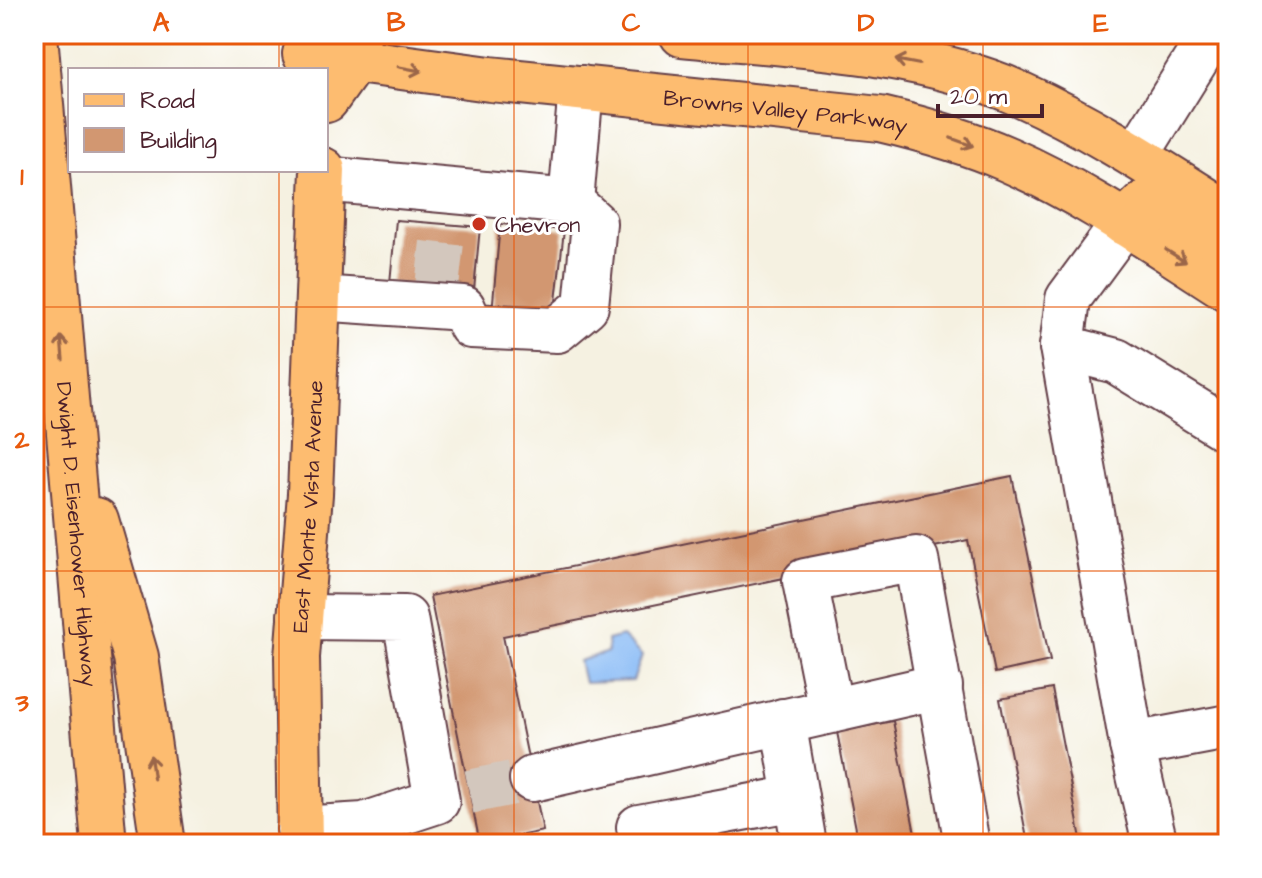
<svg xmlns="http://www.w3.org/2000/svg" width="1262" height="878" viewBox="0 0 1262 878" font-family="'Architects Daughter',sans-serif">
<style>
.water{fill:#89bbf6;stroke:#6a6d90;stroke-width:2}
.building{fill:#d29771}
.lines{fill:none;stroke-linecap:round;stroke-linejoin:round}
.minor-tunnel{stroke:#d3c7bd;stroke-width:44;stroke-dasharray:44 22;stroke-linecap:butt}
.minor-casing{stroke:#643e46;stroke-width:48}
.major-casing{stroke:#643e46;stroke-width:48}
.highway-casing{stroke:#643e46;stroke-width:48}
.minor{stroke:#fff;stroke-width:44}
.major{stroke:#fdbc70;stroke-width:44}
.highway{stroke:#fdbc70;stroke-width:44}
.oneway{stroke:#9b664a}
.grid{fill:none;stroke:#e8590c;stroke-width:2;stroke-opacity:0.55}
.poi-dot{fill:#c8321e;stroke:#fff;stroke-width:3}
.labels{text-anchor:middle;stroke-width:6;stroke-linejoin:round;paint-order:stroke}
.street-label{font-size:22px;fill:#4a1f2b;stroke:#fff}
.poi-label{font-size:22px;fill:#4a1f2b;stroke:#fff;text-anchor:start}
.neatline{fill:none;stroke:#e8590c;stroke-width:3}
.grid-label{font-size:26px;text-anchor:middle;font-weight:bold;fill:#e8590c}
</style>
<rect width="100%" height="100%" fill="#fff"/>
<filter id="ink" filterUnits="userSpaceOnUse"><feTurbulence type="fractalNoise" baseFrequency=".0125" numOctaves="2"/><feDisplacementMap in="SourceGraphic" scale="16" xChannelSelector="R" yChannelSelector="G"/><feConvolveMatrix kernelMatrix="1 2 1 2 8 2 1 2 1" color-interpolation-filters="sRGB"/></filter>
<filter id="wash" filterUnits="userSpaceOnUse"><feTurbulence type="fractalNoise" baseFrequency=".006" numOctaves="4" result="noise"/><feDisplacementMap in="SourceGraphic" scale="32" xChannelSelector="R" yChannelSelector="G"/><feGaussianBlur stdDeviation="1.8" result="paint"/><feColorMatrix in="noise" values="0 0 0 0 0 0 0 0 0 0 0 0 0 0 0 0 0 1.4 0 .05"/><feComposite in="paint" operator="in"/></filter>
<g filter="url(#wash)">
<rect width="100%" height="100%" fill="#f5f1e1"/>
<!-- water -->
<path class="water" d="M 622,636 L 642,656 L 633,681 L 584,683 L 579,661 L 608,652 L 607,640 Z"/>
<g id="blocks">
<!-- building -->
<g class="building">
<path d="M 396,220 L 480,227 L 474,290 L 390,283 Z"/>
<path d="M 500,224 L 564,230 L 554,319 L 492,313 Z"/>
<path d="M 1012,476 L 1050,661 L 995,673 L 968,540 L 503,636 L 543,831 L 480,844 L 430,596 Z"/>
<path d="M 1052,689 L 1082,844 L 1028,844 L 1000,699 Z"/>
<path d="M 893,721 L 917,844 L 859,844 L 837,732 Z"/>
</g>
</g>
</g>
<g filter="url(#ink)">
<use href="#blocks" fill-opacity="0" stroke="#643e46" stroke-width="2"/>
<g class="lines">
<!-- minor-tunnel -->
<g class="minor-tunnel">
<path d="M 437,287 L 444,224"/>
<path d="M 469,792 L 532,779"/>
</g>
<!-- minor casing -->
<g class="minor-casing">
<g id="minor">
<path d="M 1136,156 L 1212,34"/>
<path d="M 323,179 L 571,202 L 581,88"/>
<path d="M 1124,223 L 1068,299 L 1062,347 L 1132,745 L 1228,727"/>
<path d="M 318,298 L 463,308 L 471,326 L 557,330 L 586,306 L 594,223 L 571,202"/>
<path d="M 1062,347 L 1116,361 L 1228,430"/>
<path d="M 831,711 L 805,581 L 916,559 L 967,844"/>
<path d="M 783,721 L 804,844"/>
<path d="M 1132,745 L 1155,844"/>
<path d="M 532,779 L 940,686"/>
<path d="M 299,829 L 364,825 L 437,801 L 405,618 L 300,617"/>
<path d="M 643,844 L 639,827 L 796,798"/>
</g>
</g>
<!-- major casing -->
<g class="major-casing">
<g id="major">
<path d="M 682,34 C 795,45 918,48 1022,95 C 1095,128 1161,172 1228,214"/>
<path id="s1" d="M 305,54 L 490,79 L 880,119 C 923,129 966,141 1007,159 C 1085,193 1156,243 1228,289"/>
<path d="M 326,100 L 356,58 L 358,36"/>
<path d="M 1124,223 L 1146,202 L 1155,202 L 1228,246"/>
<path id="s2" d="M 300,844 L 297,657 L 310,494 L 323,170"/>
</g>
</g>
<!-- highway casing -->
<g class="highway-casing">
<g id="highway">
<path id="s3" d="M 35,34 L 104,844"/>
<path d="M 96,520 L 136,657 L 163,844"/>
</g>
</g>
<!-- minor -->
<use href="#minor" class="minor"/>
<!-- major -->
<use href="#major" class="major"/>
<!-- highway -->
<use href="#highway" class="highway"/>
</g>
<!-- one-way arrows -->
<defs><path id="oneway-shaft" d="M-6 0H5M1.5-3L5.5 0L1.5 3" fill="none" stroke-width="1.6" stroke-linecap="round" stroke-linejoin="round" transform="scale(2)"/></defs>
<g class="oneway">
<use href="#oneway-shaft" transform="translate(907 62) rotate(-169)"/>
<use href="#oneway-shaft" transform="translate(410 69) rotate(11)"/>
<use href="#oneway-shaft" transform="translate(962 142) rotate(20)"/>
<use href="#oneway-shaft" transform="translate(1176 256) rotate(32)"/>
<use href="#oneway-shaft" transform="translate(62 348) rotate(-95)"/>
<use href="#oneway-shaft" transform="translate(152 767) rotate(-98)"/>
</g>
</g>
<!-- grid -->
<path class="grid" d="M 279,34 L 279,70M 514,34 L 514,844M 748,34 L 748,844M 983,34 L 983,844M 279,170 L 279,844M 34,307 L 1228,307M 34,571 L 1228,571"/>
<!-- markers -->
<circle class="poi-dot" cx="479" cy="224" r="8"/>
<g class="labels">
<!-- street labels -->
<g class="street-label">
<text dy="8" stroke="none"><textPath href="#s1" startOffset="484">Browns Valley Parkway</textPath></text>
<text dy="8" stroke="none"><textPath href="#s2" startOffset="338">East Monte Vista Avenue</textPath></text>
<text dy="8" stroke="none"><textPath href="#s3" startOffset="502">Dwight D. Eisenhower Highway</textPath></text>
</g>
<!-- poi labels -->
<g class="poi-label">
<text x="495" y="232">Chevron</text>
</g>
</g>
<!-- margin -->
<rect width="1262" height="878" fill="none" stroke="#fff" stroke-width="88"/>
<!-- legend -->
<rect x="68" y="68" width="260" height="104" fill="#ffffff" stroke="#b7a5aa" stroke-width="2"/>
<rect x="84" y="94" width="40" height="12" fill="#fdbc70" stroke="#b7a5aa" stroke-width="2"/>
<text x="140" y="108" font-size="24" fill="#4a1f2b">Road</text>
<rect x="84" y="128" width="40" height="24" fill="#d29771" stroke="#b7a5aa" stroke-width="2"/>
<text x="140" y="148" font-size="24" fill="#4a1f2b">Building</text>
<!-- scale -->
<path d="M938 104v12h104v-12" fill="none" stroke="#4a1f2b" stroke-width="4"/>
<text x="950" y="104" font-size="24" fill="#4a1f2b" stroke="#ffffff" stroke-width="6" paint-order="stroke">20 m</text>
<rect x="44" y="44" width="1174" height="790" class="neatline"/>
<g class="grid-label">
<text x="161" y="31">A</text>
<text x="396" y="31">B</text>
<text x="631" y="31">C</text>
<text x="866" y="31">D</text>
<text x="1101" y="31">E</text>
<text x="22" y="185">1</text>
<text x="22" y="448">2</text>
<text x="22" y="711">3</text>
</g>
</svg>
